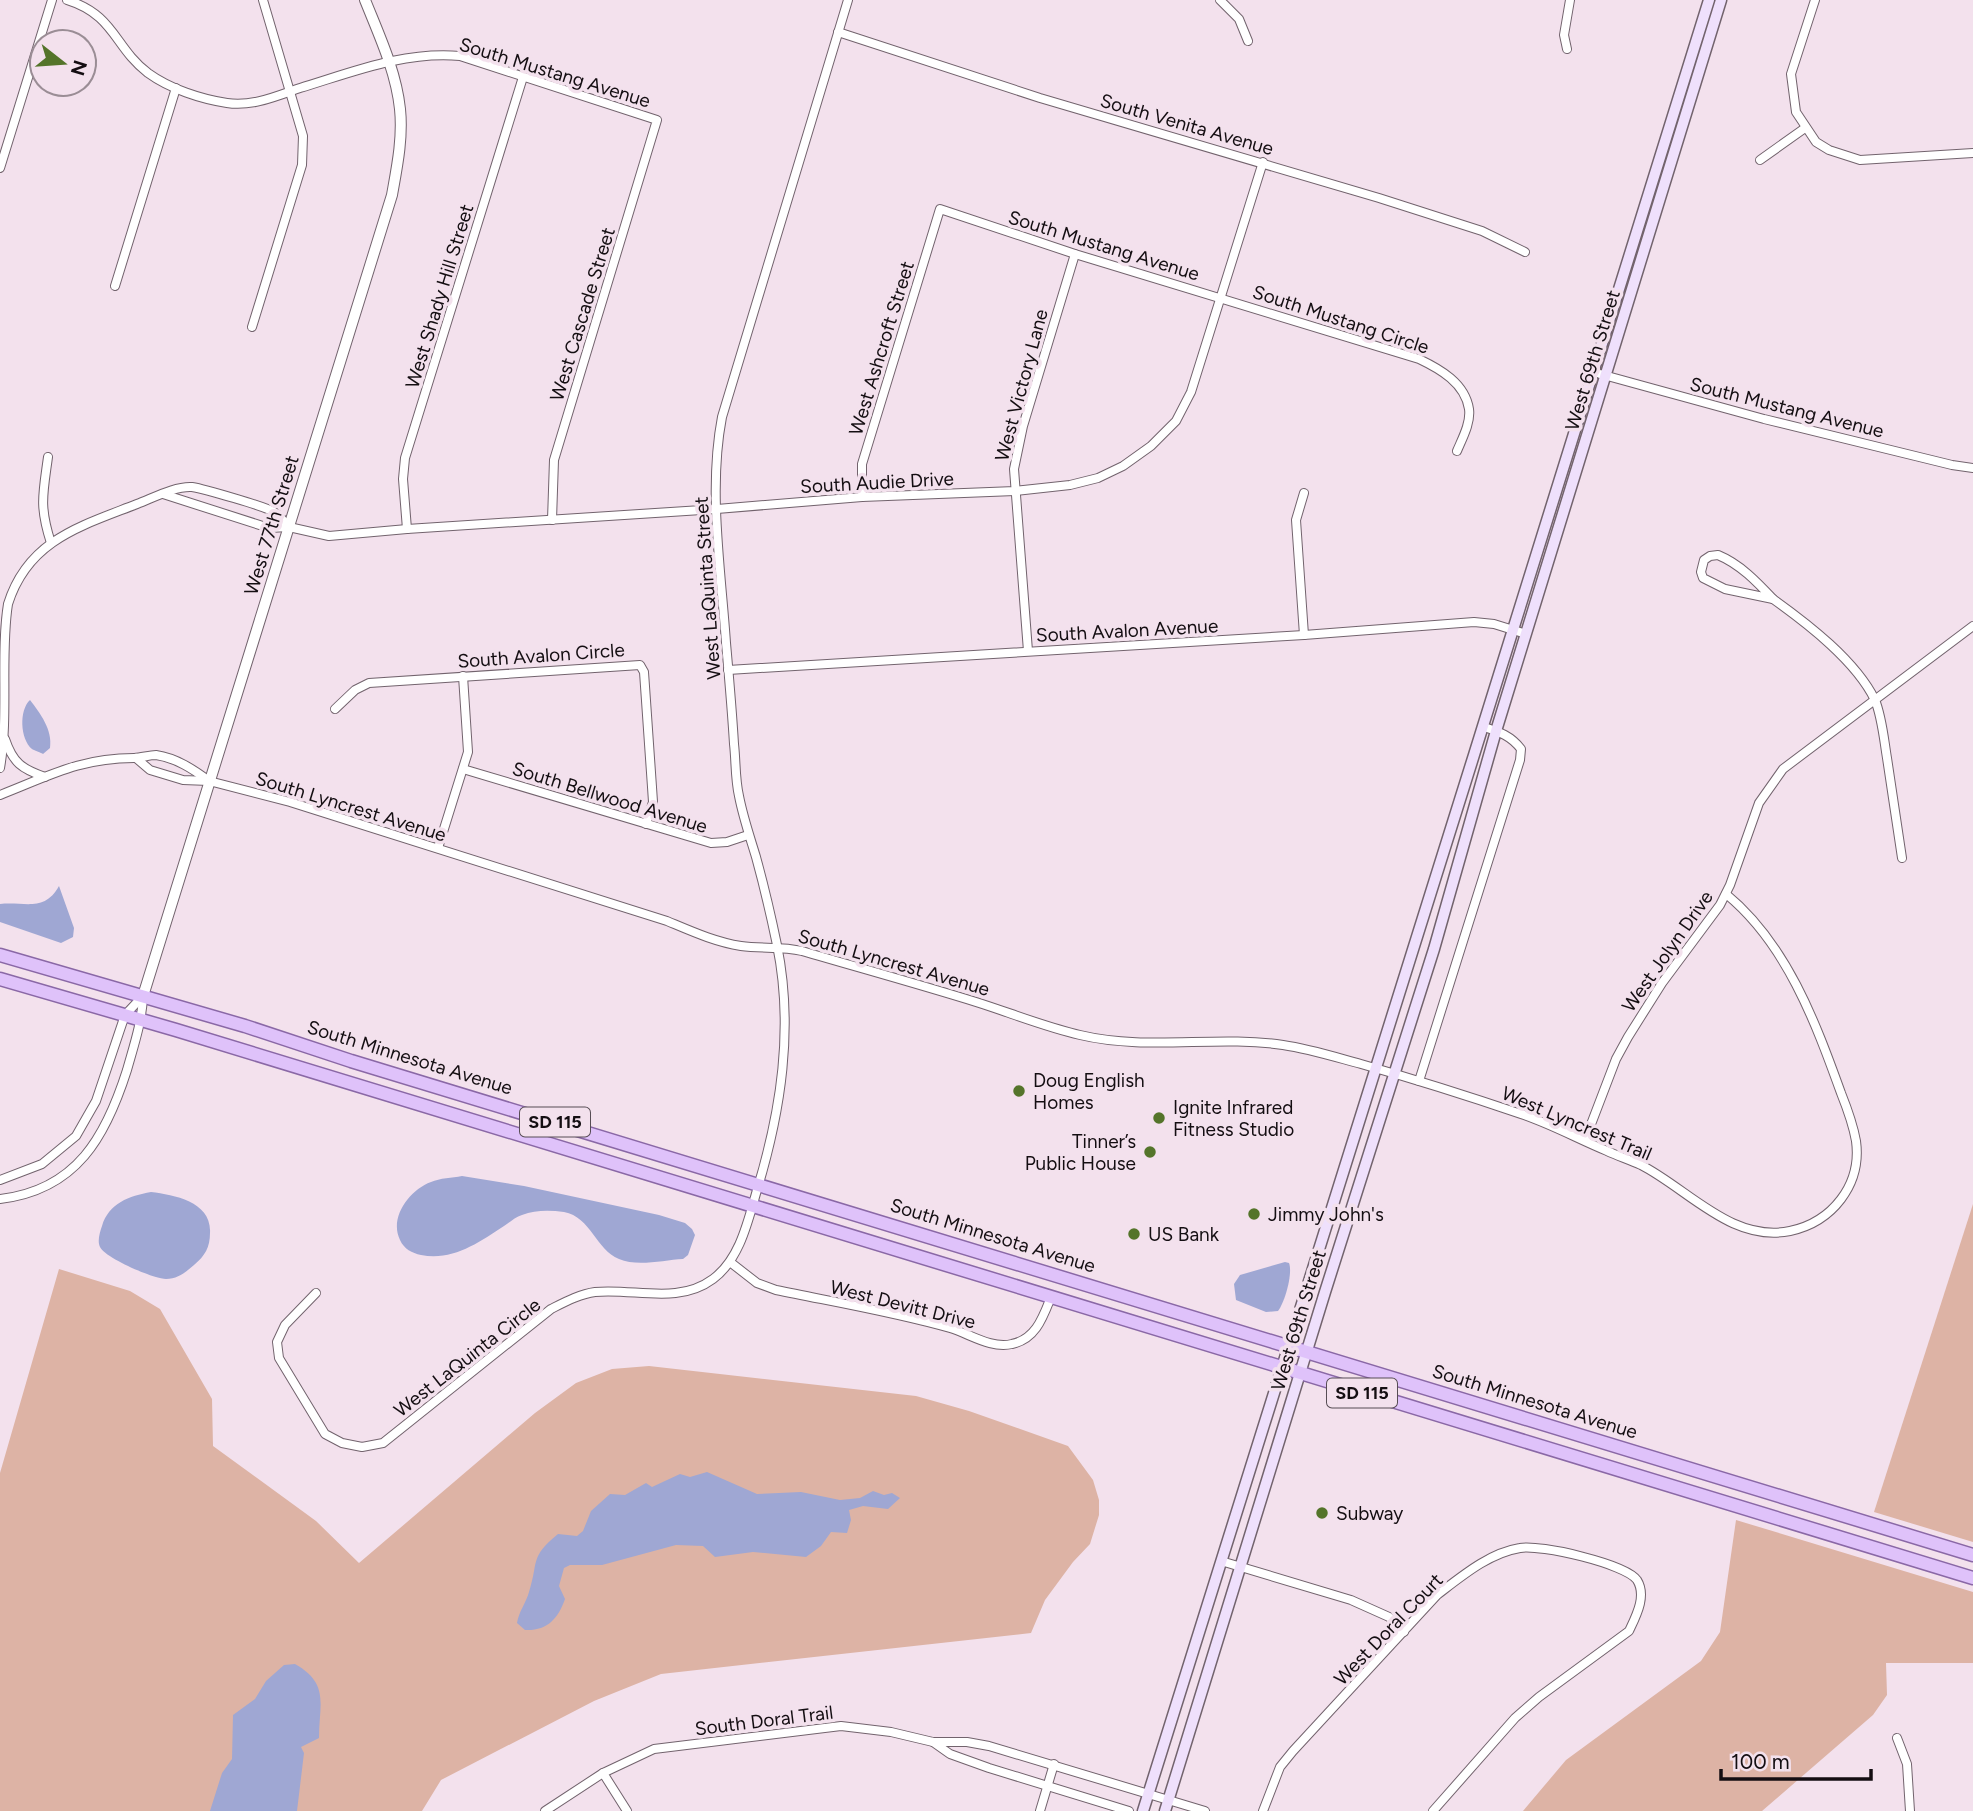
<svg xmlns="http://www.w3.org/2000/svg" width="1973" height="1811" viewBox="0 0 1973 1811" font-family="Figtree,sans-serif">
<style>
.green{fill:#ddb3a5}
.water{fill:#9fa7d3}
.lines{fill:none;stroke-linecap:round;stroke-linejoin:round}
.minor-casing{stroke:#72636d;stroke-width:10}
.tertiary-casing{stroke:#72636d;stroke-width:12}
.secondary-casing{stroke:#72636d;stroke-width:13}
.primary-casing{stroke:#8a68a6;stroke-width:15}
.minor{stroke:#fff;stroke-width:8}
.tertiary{stroke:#fff;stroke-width:10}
.secondary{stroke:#efe0fc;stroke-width:10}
.primary{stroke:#dfc2fa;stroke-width:12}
.poi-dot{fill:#54742a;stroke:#f3e1ed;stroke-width:2.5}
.labels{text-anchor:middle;stroke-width:7;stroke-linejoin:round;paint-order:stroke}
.shield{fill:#f3e1ed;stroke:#574d54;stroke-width:2}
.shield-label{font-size:18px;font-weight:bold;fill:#140e12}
.street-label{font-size:19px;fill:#140e12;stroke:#f3e1ed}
.poi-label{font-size:19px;fill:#140e12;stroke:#f3e1ed;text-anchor:start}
</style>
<rect width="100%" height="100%" fill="#f3e1ed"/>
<!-- green -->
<g class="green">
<path d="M 1973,1204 L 1973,1542 L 1874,1512 Z"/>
<path d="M 59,1269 L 130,1291 L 160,1309 L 212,1399 L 213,1446 L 316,1521 L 359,1563 L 535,1413 L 576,1383 L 612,1369 L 649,1366 L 916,1396 L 969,1411 L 1068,1446 L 1093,1480 L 1099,1500 L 1099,1515 L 1090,1544 L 1073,1562 L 1045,1600 L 1031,1633 L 661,1674 L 594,1701 L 441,1780 L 422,1811 L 0,1811 L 0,1473 Z"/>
<path d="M 1736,1520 L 1973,1592 L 1973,1663 L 1886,1663 L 1887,1695 L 1873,1715 L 1762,1811 L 1523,1811 L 1566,1760 L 1701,1661 L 1720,1632 Z"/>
</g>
<!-- water -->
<g class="water">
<path d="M 30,700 C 40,713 53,730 50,748 L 43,754 C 42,753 33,750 32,749 C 20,739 19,710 30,700 Z"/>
<path d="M 59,886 L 74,928 L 73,937 L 61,943 L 0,922 L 0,904 C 24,901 44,913 59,886 Z"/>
<path d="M 462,1176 L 524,1186 L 659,1215 L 685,1223 L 692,1229 L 695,1235 L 688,1255 L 683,1259 C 664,1260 637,1267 619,1259 C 596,1250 591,1217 564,1212 C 549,1210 535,1210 522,1215 C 515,1217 509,1223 504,1226 C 478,1243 453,1261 421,1255 C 412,1253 404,1249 400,1240 C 389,1218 409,1190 431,1182 C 440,1178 452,1178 462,1176 Z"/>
<path d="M 151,1192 C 175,1195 212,1202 210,1233 C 210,1247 205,1256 194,1265 C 186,1272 178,1279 166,1279 C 154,1279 105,1258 100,1247 C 97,1241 100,1232 102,1226 C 109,1203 129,1196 151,1192 Z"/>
<path d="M 1285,1262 L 1289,1263 C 1293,1273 1285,1302 1278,1311 L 1266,1312 L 1236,1300 L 1234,1284 L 1240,1275 Z"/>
<path d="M 707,1472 L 757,1494 L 801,1492 L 840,1500 L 860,1498 L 873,1491 L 884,1495 L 892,1493 L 900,1498 L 888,1509 L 863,1506 L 849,1510 L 851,1520 L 847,1533 L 831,1532 L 821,1546 L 806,1557 L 753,1552 L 715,1557 L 703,1546 L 676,1545 L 602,1565 L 570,1565 L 564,1568 L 559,1586 L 565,1599 C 558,1619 547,1631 525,1630 L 517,1623 C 519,1611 526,1603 529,1592 C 539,1561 529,1558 558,1534 L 577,1536 L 583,1531 L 591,1511 L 610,1494 L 625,1495 L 646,1483 L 652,1487 L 680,1474 L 690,1477 Z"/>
<path d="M 295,1664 C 330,1684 319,1704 319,1738 L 301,1747 L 304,1753 L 297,1811 L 210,1811 L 222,1773 L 232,1759 L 233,1715 L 255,1699 L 266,1681 L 284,1665 Z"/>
</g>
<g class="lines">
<!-- minor casing -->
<g class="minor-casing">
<g id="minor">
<path d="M 67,0 C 115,15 114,47 148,73 C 170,89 201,99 227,103 C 252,107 277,96 300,88 C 353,72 404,51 460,56 L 657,120 L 554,460 L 552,520"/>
<path d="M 1220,0 L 1239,19 L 1248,41"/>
<path d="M 1815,0 L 1791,74 L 1796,112 L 1816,142 L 1829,150 L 1860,160 L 1973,153"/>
<path d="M 838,32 L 1040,98 L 1379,198 L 1482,231 L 1525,252"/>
<path d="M 1567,49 L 1564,35 L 1570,0"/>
<path d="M 1760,160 L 1805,128"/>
<path d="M 0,168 L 52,0"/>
<path d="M 115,286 L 176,88"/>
<path d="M 252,327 L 302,165 L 303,136 L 263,0"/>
<path d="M 1600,374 L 1764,419 L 1952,465 L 1973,468"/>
<path d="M 48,457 C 43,494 39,506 51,543"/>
<path d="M 163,494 L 269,528 L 289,527 L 329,536 L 407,529 L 717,509 L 862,497 L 1015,491 L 1070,485 L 1098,478 L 1123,466 L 1151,446 L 1176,421 L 1191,392 L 1263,162"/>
<path d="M 862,497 L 862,464 L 940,209 L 1075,254 L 1419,359 C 1440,369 1465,383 1469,409 C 1471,423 1462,439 1457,451"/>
<path d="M 407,529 L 403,479 L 405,458 L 523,77"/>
<path d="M 1718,555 C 1740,564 1757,582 1773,599 L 1725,589 L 1703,578 L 1701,572 L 1704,560 L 1710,556 Z"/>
<path d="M 1773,599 C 1808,624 1856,661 1875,700 C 1882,717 1884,740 1887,758 C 1892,791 1897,825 1902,858"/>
<path d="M 1304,635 L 1296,520 L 1304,493"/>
<path d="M 1028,651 L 1014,469 L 1023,426 L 1075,254"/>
<path d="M 728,670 L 1304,635 L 1474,622 L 1494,624 L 1526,634"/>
<path d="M 335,709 L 355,690 L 369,683 L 640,665 L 644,672 L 652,787 L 653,802 L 646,824"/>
<path d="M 5,739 C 13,763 22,769 45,777"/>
<path d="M 136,758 L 150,770 L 183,780 L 209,781 L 290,802 L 667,921 C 691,931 715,942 741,946 C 762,949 782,946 802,951 C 860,968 918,984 976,1002 C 1011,1013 1045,1027 1080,1035 C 1147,1051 1216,1035 1283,1045 C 1310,1049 1335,1057 1361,1064 C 1414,1079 1468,1096 1521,1114 C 1551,1124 1578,1139 1607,1151 C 1618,1156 1630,1160 1641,1165 C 1688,1189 1732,1243 1790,1231 C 1832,1222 1862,1185 1856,1141 C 1853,1124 1847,1108 1841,1093 C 1815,1021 1786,943 1726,894"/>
<path d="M 0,768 C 9,716 0,654 8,604 C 28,540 81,526 137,504 C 153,498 175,486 192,487 C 204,489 264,506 274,512 C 280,515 284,522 289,527"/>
<path d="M 463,769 L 711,843 L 727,842 L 748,835"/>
<path d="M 0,795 C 49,776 80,758 134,758 C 141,758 149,755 156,755 C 176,758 193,769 209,781"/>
<path d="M 438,848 L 468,752 L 463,676"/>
<path d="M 1419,1081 L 1520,760 L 1521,749 C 1511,736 1500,732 1484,727"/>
<path d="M 1585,1140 L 1616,1059 L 1628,1037 L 1662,983 L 1720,905 L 1730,885 L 1759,803 L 1783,769 L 1973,626"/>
<path d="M 0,1180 L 42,1164 L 76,1136 L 96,1101 L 125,1015 L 143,996"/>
<path d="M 0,1199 C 77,1190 106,1136 127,1070 C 134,1045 142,1022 143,996"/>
<path d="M 730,1262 L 757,1283 L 776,1290 C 834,1302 894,1312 950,1328 C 970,1334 991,1349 1012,1344 C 1036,1339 1043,1317 1051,1297"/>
<path d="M 316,1293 L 285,1325 L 277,1342 L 279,1358 L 325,1434 L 342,1443 L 362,1447 L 383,1443 L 551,1309 C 565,1302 580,1294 595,1292 C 635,1288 678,1305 713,1279 C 740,1259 748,1221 757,1190 C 781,1111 794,1028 777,945 C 771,916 764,886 756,857 C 750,837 743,817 739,796 C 735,779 736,761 734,744 C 732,710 729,677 726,643 C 721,569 708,490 722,417 L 848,0"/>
<path d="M 1221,1561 L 1351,1600 L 1389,1617 L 1404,1632"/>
<path d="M 1897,1738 L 1907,1764 L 1910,1811"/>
<path d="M 933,1742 L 950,1754 L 989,1768 L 1129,1811"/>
<path d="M 603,1773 L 627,1811"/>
<path d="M 545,1811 L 603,1773 L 654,1749 L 841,1726 L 891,1732 L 933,1742 L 967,1742 L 989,1746 L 1205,1811"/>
<path d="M 1040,1811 L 1054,1764"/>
<path d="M 1263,1811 L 1280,1767 L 1293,1751 L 1437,1595 C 1462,1576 1489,1553 1520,1548 C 1540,1544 1626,1564 1637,1580 C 1647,1596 1636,1616 1629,1631 L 1539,1697 L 1515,1718 L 1433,1811"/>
</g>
</g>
<!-- tertiary casing -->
<g class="tertiary-casing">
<path id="tertiary" d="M 143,996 L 392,195 C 397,167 403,138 400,109 C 396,71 379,35 365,0"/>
</g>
<!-- secondary casing -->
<g class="secondary-casing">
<g id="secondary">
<path d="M 1143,1811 C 1332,1208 1522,604 1709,0"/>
<path d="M 1165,1811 L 1325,1292 L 1434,949 L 1496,731 L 1721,0"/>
</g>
</g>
<!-- primary casing -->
<g class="primary-casing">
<g id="primary">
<path d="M 0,955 L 245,1026 L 351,1061 L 1973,1555"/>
<path d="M 0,979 L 176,1030 L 1973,1578"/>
</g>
</g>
<!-- minor -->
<use href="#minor" class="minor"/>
<!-- tertiary -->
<use href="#tertiary" class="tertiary"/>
<!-- secondary -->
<use href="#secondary" class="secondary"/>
<!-- primary -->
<use href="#primary" class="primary"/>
</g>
<!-- markers -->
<g class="poi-dot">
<circle cx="1019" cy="1091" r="7"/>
<circle cx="1159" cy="1118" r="7"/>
<circle cx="1150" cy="1152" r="7"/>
<circle cx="1254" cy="1214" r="7"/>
<circle cx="1134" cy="1234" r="7"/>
<circle cx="1322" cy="1513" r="7"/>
</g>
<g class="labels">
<!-- shield labels -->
<g class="shield">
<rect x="520" y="1107.5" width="70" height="29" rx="5"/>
<rect x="1327" y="1378.5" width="70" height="29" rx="5"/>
</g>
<g class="shield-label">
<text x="555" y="1128">SD 115</text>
<text x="1362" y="1399">SD 115</text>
</g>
<!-- street labels -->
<g class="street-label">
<text transform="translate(555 72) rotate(17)" y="7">South Mustang Avenue</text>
<text transform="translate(1187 124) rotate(16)" y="7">South Venita Avenue</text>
<text transform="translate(1104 245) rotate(17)" y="7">South Mustang Avenue</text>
<text transform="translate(439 296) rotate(-73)" y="7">West Shady Hill Street</text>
<text transform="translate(582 314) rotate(-73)" y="7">West Cascade Street</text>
<text transform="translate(1341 319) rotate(18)" y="7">South Mustang Circle</text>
<text transform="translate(881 348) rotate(-73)" y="7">West Ashcroft Street</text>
<text transform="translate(1592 360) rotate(-73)" y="7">West 69th Street</text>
<text transform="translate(1021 385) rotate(-75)" y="7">West Victory Lane</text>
<text transform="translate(1787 407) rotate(14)" y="7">South Mustang Avenue</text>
<text transform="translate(877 482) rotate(-3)" y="7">South Audie Drive</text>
<text transform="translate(271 525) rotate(-73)" y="7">West 77th Street</text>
<text transform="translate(707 588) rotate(-94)" y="7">West LaQuinta Street</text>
<text transform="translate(1127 630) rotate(-3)" y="7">South Avalon Avenue</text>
<text transform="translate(541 655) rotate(-4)" y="7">South Avalon Circle</text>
<text transform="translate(610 797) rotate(17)" y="7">South Bellwood Avenue</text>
<text transform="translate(351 806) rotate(17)" y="7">South Lyncrest Avenue</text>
<text transform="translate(1667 951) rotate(-55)" y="7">West Jolyn Drive</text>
<text transform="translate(894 962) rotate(16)" y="7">South Lyncrest Avenue</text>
<text transform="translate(410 1057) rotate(17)" y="7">South Minnesota Avenue</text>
<text transform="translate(1577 1123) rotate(23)" y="7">West Lyncrest Trail</text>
<text transform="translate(993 1235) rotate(17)" y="7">South Minnesota Avenue</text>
<text transform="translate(903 1304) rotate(14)" y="7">West Devitt Drive</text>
<text transform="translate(1298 1320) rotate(-73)" y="7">West 69th Street</text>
<text transform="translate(467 1357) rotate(-38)" y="7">West LaQuinta Circle</text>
<text transform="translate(1535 1401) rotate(17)" y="7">South Minnesota Avenue</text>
<text transform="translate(1388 1629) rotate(-46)" y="7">West Doral Court</text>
<text transform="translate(764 1720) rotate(-7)" y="7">South Doral Trail</text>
</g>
<!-- poi labels -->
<g class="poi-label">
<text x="1033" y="1087">Doug English<tspan x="1033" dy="22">Homes</tspan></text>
<text x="1173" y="1114">Ignite Infrared<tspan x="1173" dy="22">Fitness Studio</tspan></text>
<text x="1136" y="1148" text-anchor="end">Tinner’s<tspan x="1136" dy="22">Public House</tspan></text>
<text x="1268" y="1221">Jimmy John's</text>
<text x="1148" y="1241">US Bank</text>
<text x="1336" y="1520">Subway</text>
</g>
</g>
<!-- north arrow -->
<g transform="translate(63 63) rotate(107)"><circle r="33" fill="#f3e1ed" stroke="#9a8d95" stroke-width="2"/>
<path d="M0-5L12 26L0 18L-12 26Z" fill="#54742a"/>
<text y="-10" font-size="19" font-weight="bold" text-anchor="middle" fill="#140e12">N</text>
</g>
<!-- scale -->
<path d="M1721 1769v10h150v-10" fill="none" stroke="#140e12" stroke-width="3.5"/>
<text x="1731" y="1769" font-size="21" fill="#140e12" stroke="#f3e1ed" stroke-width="5" paint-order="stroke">100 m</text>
</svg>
